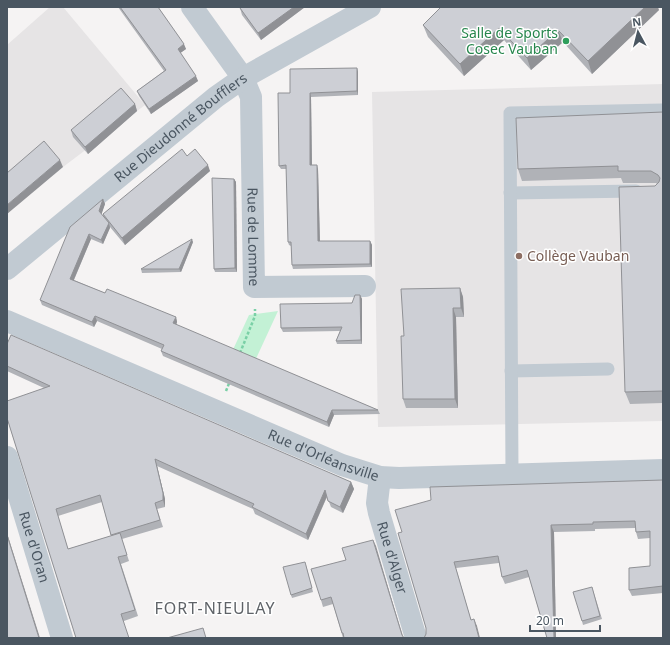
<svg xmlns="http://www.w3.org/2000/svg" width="670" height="645" viewBox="0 0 670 645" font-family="'Noto Sans',sans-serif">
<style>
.education{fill:#e6e4e5}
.green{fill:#c3f1d5}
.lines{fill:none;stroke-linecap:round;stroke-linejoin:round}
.path{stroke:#7ad0a6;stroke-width:2.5;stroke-dasharray:3 2;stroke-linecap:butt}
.service{stroke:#c1cad2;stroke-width:13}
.minor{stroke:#c1cad2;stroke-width:22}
.wall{fill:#b0b2b7;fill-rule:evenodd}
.shaded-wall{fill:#909195}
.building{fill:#cdcfd5;stroke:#909195}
.leisure-dot{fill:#2e9e5b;stroke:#fff;stroke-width:1.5}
.education-dot{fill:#8d6e63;stroke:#fff;stroke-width:1.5}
.labels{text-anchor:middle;stroke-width:3;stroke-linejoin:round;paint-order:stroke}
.leisure-label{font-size:14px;fill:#27864d;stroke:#fff;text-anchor:end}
.street-label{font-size:14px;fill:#4a5661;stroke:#fff}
.education-label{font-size:14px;fill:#785e54;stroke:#fff;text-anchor:start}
.quarter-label{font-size:16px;letter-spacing:1px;fill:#5f6368;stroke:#fff}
</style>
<rect width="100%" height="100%" fill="#f5f3f3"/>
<!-- education -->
<g class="education">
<path d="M 50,7 L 63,7 L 145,105 L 63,167 L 7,214 L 7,45 Z"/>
<path d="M 663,84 L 663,421 L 378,427 L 372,92 Z"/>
</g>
<!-- green -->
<path class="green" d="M 278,311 L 242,389 L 219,380 L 249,315 Z"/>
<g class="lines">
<!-- path -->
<g class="path">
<path d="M 240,353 L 255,316 L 255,309"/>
<path d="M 226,391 L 230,381"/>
</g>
<!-- service -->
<g class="service">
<path d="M 510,193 L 636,191"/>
<path d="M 511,371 L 608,369"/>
<path d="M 512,474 L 510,113 L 663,110"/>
</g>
<!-- minor -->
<g class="minor">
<path id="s1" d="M 192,7 L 243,78 L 251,97 L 254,287 L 365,286"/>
<path id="s2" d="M 7,269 L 216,97 L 243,78 L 370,7"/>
<path id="s3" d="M 7,321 L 342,465 L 380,477 L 399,478 L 663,470"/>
<path id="s4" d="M 7,457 L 62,638"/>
<path id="s5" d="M 380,477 L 377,503 L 379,513 L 416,638"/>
</g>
</g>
<!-- wall -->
<g class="wall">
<path d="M 118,7 L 158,7 L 186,49 L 180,53 L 198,81 L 151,114 L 139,96 L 137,91 L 164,71 Z"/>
<path d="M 305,7 L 261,40 L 242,15 L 240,8 Z"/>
<path d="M 659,10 L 592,74 L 563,42 L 531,70 L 504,40 L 464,76 L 428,37 L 423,25 Z"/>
<path d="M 357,68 L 358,72 L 358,95 L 311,97 L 312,165 L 318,169 L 320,241 L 370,241 L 372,245 L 372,267 L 293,269 L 292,265 L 291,246 L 289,245 L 288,242 L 287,169 L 281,169 L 279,166 L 290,93 Z"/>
<path d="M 135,104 L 137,111 L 88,154 L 73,137 L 71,130 Z"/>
<path d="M 663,112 L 663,403 L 630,404 L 625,392 L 657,184 L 656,183 L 623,183 L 621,178 L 522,181 L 518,169 Z"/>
<path d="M 187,156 L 210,171 L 125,245 L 110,227 L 103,244 L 91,239 L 74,280 L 105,293 L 176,317 L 177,322 L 176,325 L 378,410 L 380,414 L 334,415 L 329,427 L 163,356 L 161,351 L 162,349 L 97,321 L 94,327 L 42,305 L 40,300 L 103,199 L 105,204 L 101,214 L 103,216 L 103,214 Z"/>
<path d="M 234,179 L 236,182 L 237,272 L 215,272 L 214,269 Z"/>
<path d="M 193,242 L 181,272 L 142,273 L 141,269 Z"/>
<path d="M 460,288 L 463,297 L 464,317 L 456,317 L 458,408 L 406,408 L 403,399 L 404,336 Z"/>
<path d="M 360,295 L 362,299 L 362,344 L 337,344 L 336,341 L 340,331 L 283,332 L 281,328 L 352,303 Z"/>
<path d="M 7,344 L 351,482 L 354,489 L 343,513 L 331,507 L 327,497 L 308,540 L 255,514 L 253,509 L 157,466 L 165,499 L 165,507 L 157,509 L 163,527 L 122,539 L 129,561 L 121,564 L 138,616 L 76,638 L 7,418 L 44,388 L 7,371 ZM 102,502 L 111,536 L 68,549 L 58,516 Z"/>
<path d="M 663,480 L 663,593 L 632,596 L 629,590 L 650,566 L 650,538 L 638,539 L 636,532 L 635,528 L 595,529 L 595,531 L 554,532 L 556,638 L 547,638 L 529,577 L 505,584 L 502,577 L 499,563 L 456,568 L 471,620 L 477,626 L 426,634 L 426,628 L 398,533 Z"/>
<path d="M 373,540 L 403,636 L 404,638 L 343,638 L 333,604 L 323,607 L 321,600 L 346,560 Z"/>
<path d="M 306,565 L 313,592 L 292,598 L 291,595 Z"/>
<path d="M 592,587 L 602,619 L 583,625 L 582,621 Z"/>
</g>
<!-- shaded-wall -->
<g class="shaded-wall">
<path d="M 294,7 L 305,7 L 261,40 L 258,33 Z"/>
<path d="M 645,7 L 658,7 L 659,10 L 592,74 L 588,61 Z"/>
<path d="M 499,28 L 504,40 L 464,76 L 460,64 Z"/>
<path d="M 558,30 L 563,42 L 531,70 L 527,58 Z"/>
<path d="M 184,44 L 186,49 L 179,54 L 178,49 Z"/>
<path d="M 357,68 L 358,72 L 358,95 L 357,91 Z"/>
<path d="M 196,76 L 198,81 L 151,114 L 149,109 Z"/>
<path d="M 310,93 L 311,97 L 312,169 L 310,165 Z"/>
<path d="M 135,104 L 137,111 L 88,154 L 85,147 Z"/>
<path d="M 60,160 L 63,167 L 7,214 L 7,205 Z"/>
<path d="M 208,165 L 210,171 L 125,245 L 122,238 Z"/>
<path d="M 317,165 L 318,169 L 320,245 L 318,241 Z"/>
<path d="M 234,179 L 236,182 L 237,272 L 235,268 Z"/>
<path d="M 103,199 L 105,204 L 101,216 L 99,211 Z"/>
<path d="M 109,223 L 110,228 L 103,244 L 101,240 Z"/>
<path d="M 89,234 L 91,239 L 72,284 L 70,279 Z"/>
<path d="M 192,239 L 193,242 L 181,272 L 179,269 Z"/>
<path d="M 370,241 L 372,245 L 372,267 L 370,264 Z"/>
<path d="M 460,288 L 463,297 L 464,317 L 461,308 Z"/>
<path d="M 360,295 L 362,299 L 362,344 L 361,340 Z"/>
<path d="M 453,308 L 456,317 L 458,408 L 455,399 Z"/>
<path d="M 95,316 L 97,321 L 94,327 L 92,322 Z"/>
<path d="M 176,317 L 177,322 L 175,328 L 173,323 Z"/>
<path d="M 332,410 L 334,415 L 329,427 L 327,422 Z"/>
<path d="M 155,459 L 157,466 L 165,499 L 165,507 L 163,500 Z"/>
<path d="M 351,482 L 354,489 L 343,513 L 340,507 Z"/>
<path d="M 325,490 L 327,496 L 308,540 L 306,534 Z"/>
<path d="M 551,525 L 554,532 L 556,638 L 554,638 Z"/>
<path d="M 7,533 L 40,638 L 39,638 L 7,535 Z"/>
<path d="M 373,540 L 376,546 L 403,638 Z"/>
<path d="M 474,619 L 477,626 L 480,638 L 479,638 Z"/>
</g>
<!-- building -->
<g class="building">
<path d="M 120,7 L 158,7 L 184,44 L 178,49 L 196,76 L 149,109 L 137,91 L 166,70 Z"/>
<path d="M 241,7 L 294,7 L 258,33 L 240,8 Z"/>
<path d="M 441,7 L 645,7 L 588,61 L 558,30 L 527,58 L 499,28 L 460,64 L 423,25 Z"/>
<path d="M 357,68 L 357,91 L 310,93 L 310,165 L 317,165 L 318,241 L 370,241 L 370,264 L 292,265 L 291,242 L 288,242 L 286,165 L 279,166 L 278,93 L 290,93 L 290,69 Z"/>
<path d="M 121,88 L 135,104 L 85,147 L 71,130 Z"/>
<path d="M 663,112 L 663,391 L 625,392 L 619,187 L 655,186 L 659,182 L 660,178 L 658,175 L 651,171 L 618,171 L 618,166 L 518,169 L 516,118 Z"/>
<path d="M 44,141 L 60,160 L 7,205 L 7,173 Z"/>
<path d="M 182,149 L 187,156 L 195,149 L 208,165 L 122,238 L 103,214 Z"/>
<path d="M 212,178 L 234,179 L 235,268 L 214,269 Z"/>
<path d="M 103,199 L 99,211 L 109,223 L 101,240 L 89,234 L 70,279 L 105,293 L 107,289 L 176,317 L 173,323 L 378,410 L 332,410 L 327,422 L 161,351 L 164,345 L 95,316 L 92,322 L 40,300 L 70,227 Z"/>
<path d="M 192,239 L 179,269 L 141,269 Z"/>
<path d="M 460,288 L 461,308 L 453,308 L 455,399 L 403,399 L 401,336 L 404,336 L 401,289 Z"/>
<path d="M 355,295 L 360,295 L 361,340 L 336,341 L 342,327 L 281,328 L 280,304 L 352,303 Z"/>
<path d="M 11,335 L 351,482 L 340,507 L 328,501 L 325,490 L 306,534 L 252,507 L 254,504 L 155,459 L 163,493 L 163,500 L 155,503 L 160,520 L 111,535 L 100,495 L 56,509 L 68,549 L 120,533 L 127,555 L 118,557 L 135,610 L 121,614 L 129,638 L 76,638 L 7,418 L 7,401 L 50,386 L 7,366 L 7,344 Z"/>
<path d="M 663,480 L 663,586 L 629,590 L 629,568 L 650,566 L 650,531 L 636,532 L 635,521 L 593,522 L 593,524 L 551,525 L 554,638 L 547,638 L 527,570 L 502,577 L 498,556 L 454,562 L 471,620 L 474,619 L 479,638 L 424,638 L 426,634 L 426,628 L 398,533 L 402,532 L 395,510 L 431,500 L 430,487 Z"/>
<path d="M 7,535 L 39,638 L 7,638 Z"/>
<path d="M 373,540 L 402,635 L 404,638 L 344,638 L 343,633 L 342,633 L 331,597 L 321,600 L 311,569 L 346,560 L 342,548 Z"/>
<path d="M 305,562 L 312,588 L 291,595 L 283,567 Z"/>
<path d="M 592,587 L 600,616 L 582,621 L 573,592 Z"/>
<path d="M 203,628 L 206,638 L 167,638 Z"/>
</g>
<!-- markers -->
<circle class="leisure-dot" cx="566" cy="41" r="4"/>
<circle class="education-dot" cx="519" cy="256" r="4"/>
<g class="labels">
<!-- leisure labels -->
<g class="leisure-label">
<text x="558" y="38">Salle de Sports<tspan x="558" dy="16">Cosec Vauban</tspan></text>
</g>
<!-- street labels -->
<g class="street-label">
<text dy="5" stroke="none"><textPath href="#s2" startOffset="224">Rue Dieudonné Boufflers</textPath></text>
<text dy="5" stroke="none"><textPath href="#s1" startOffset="248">Rue de Lomme</textPath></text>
<text dy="5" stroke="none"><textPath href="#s3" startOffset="344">Rue d'Orléansville</textPath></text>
<text dy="5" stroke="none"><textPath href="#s4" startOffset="94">Rue d'Oran</textPath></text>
<text dy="5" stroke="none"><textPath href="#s5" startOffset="83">Rue d'Alger</textPath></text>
</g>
<!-- education labels -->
<g class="education-label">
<text x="527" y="261">Collège Vauban</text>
</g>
<!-- quarter labels -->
<g class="quarter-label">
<text x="215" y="614">FORT-NIEULAY</text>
</g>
</g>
<!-- border -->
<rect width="670" height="645" fill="none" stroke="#4a5661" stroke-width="16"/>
<!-- north arrow -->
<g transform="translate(638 32) rotate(353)" stroke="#ffffff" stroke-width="3" paint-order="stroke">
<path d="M0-3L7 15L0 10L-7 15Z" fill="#4a5661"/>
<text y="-6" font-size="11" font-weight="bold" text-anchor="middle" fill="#4a5661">N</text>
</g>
<!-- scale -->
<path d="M530 625v6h70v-6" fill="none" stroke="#4a5661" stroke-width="2"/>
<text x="536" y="625" font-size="12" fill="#4a5661" stroke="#ffffff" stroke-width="3" paint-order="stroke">20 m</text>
</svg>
